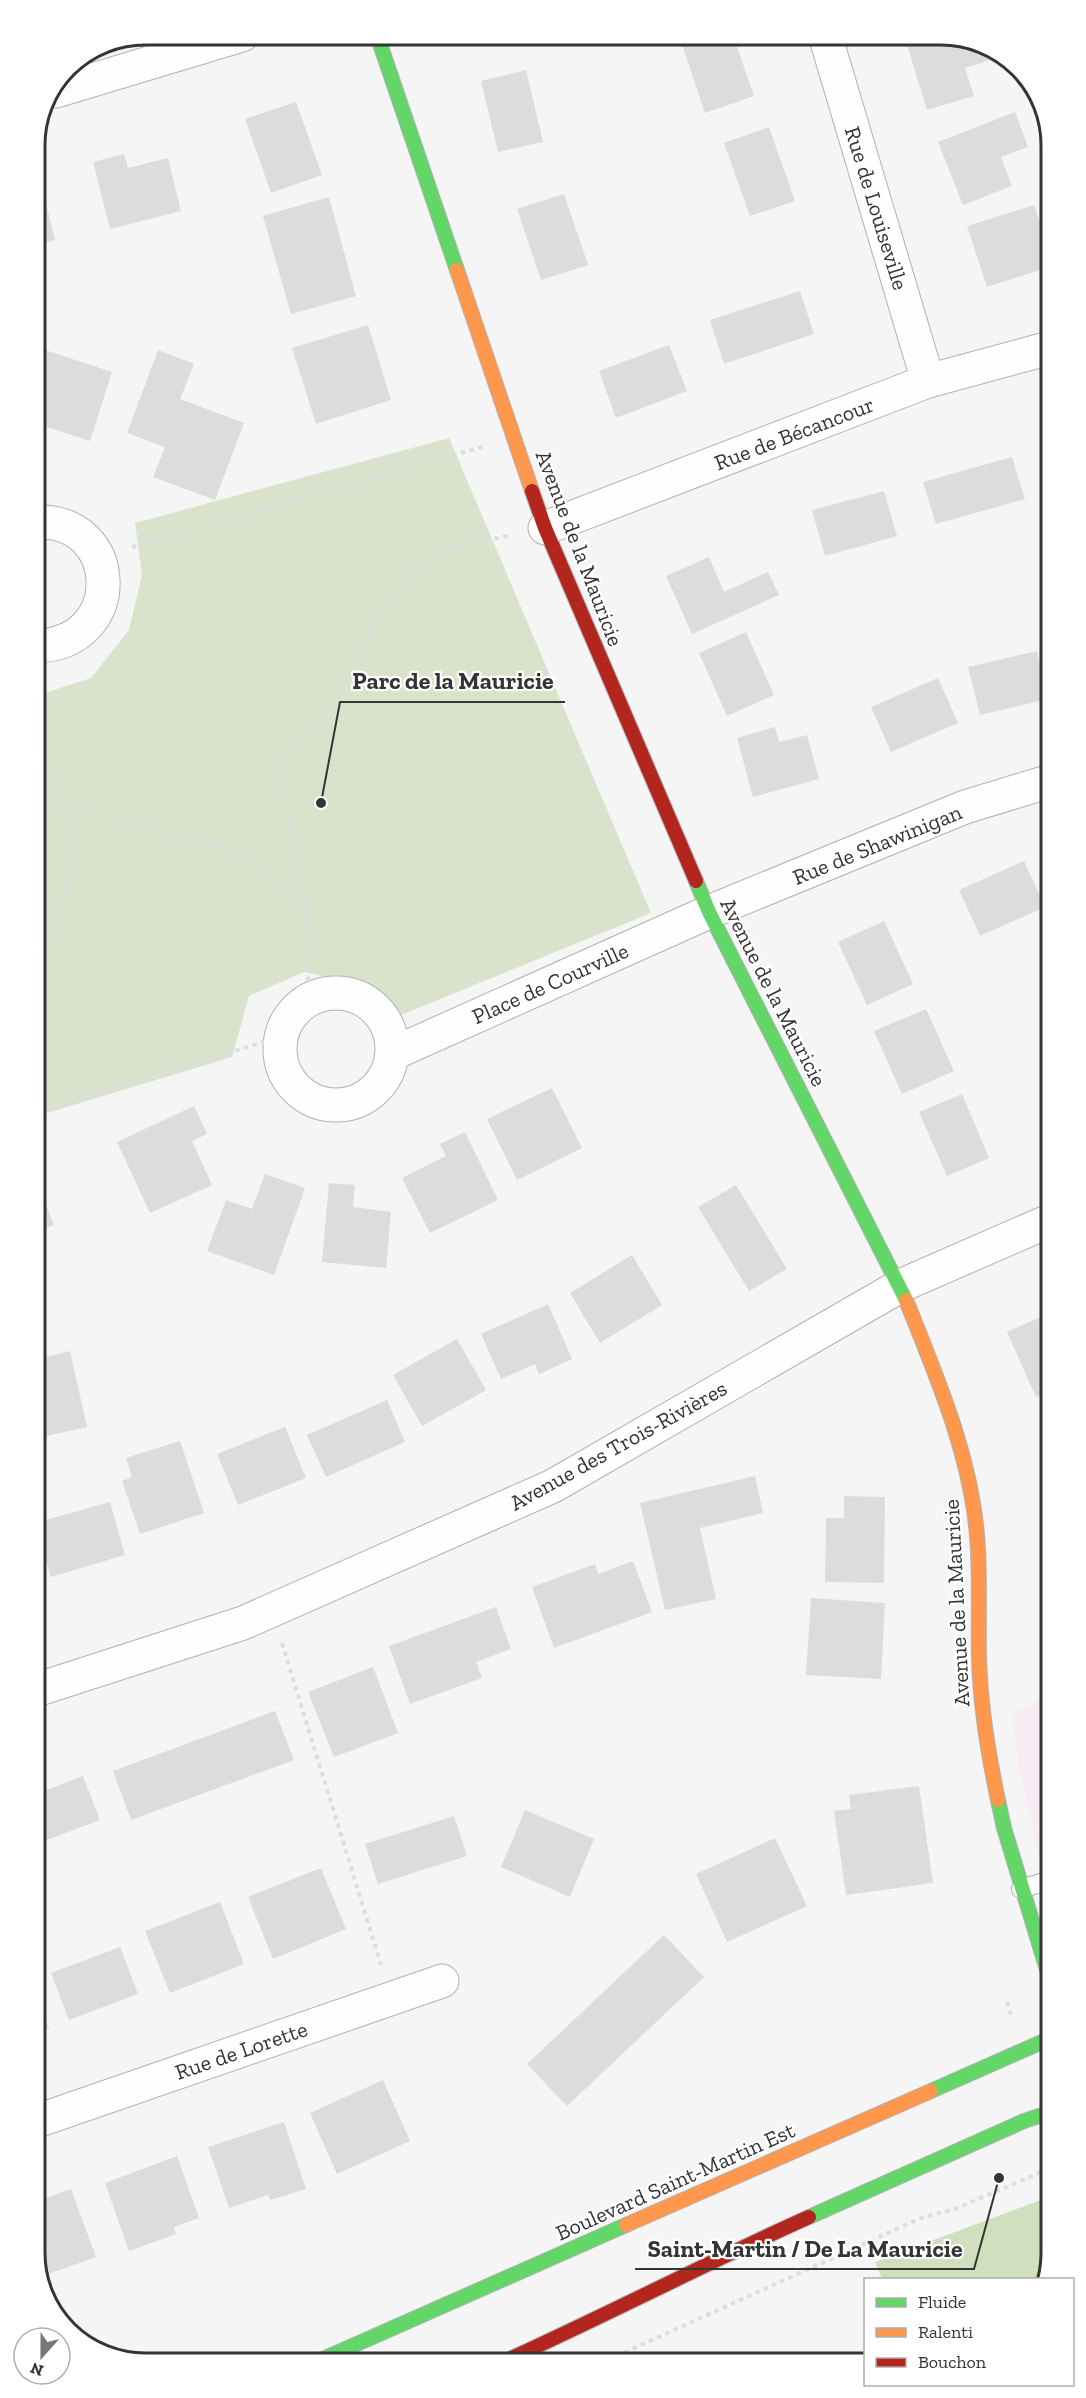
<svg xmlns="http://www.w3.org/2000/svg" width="1086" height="2398" viewBox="0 0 1086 2398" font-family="'Zilla Slab',serif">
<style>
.commercial{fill:#f8ecf4}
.green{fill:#d9e3cc}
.forest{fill:#d0dfbd}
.building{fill:#dcdcdc}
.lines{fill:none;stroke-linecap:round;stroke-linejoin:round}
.lane-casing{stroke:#b1b1b2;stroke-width:20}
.street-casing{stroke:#b1b1b2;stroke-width:35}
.fast-casing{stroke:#b1b1b2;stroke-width:16}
.slow-casing{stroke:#b1b1b2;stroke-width:16}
.jam-casing{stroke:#b1b1b2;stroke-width:16}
.path{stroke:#ddddde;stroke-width:4;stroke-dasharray:4.5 4.5;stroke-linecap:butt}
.lane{stroke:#fefefe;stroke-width:18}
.street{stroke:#fefefe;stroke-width:33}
.fast{stroke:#63d668;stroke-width:14}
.slow{stroke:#ff974d;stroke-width:14}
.jam{stroke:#b3261e;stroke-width:14}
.labels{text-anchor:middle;stroke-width:4.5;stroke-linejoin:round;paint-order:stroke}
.street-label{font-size:22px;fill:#343435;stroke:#fff}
.rim{fill:none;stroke:#343435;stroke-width:3}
.leader{fill:none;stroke:#343435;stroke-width:2}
.callout-dot{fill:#343435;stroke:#fff;stroke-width:2}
.callout-label{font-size:24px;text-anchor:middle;font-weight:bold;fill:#343435;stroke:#fff;stroke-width:4.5;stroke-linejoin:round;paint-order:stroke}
</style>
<rect width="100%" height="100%" fill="#f5f5f6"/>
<!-- commercial -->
<path class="commercial" d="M 1050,1694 L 1050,1888 L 1038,1851 L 1019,1768 L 1012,1715 Z"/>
<!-- green -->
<path class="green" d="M 449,438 L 651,913 L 401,1015 L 368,986 L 304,972 L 249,996 L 232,1057 L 37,1116 L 36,692 L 42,694 L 91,678 L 129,630 L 142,575 L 135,523 Z"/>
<!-- forest -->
<path class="forest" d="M 1051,2196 L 1051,2254 L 1044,2279 L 882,2279 L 875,2262 Z"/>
<!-- building -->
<g class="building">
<path d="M 471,35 L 505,35 L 474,43 Z"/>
<path d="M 679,35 L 733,35 L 754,96 L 705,113 Z"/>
<path d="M 904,35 L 949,35 L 991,51 L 994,59 L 965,68 L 974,96 L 927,110 Z"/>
<path d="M 526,70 L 543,142 L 498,152 L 481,81 Z"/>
<path d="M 296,102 L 322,175 L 271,193 L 245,119 Z"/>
<path d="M 1015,112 L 1028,147 L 1001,157 L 1012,186 L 963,205 L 938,142 Z"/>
<path d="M 769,127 L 795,201 L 750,216 L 724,143 Z"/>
<path d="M 124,154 L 128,168 L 168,158 L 181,211 L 110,229 L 93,162 Z"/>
<path d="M 41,183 L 55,240 L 35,245 L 35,185 Z"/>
<path d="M 564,194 L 588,265 L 541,280 L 517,209 Z"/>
<path d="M 329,197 L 356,296 L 291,314 L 263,216 Z"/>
<path d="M 1034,205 L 1046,240 L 1046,268 L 987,287 L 967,226 Z"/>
<path d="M 800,291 L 814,334 L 724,364 L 710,320 Z"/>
<path d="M 368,325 L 391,400 L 316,424 L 292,348 Z"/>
<path d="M 669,345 L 687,391 L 616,418 L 599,371 Z"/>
<path d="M 45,350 L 112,372 L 90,441 L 44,426 L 39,444 L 36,443 L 35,352 L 43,355 Z"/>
<path d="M 158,350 L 194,364 L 180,399 L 244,423 L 215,500 L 153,477 L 165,447 L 127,433 Z"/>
<path d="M 1012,457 L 1025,499 L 936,524 L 923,482 Z"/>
<path d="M 884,491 L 897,536 L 825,556 L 812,510 Z"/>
<path d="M 709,557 L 724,592 L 768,572 L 779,595 L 692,634 L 666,576 Z"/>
<path d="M 746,632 L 774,695 L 727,716 L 699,653 Z"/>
<path d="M 1037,651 L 1047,699 L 980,715 L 968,667 Z"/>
<path d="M 938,678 L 958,723 L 891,752 L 871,707 Z"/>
<path d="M 775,727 L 779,742 L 807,735 L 819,779 L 753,797 L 737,738 Z"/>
<path d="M 1024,861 L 1045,907 L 980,936 L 959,890 Z"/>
<path d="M 884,921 L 913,984 L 867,1005 L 838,942 Z"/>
<path d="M 926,1009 L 954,1071 L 902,1094 L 874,1031 Z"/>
<path d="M 552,1088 L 582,1148 L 517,1180 L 487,1119 Z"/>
<path d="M 962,1094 L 989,1158 L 947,1176 L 919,1112 Z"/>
<path d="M 194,1106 L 207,1134 L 192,1141 L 212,1185 L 150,1213 L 117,1142 Z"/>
<path d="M 465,1132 L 498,1200 L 430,1233 L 402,1178 L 446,1156 L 440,1144 Z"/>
<path d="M 265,1174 L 305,1188 L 274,1275 L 207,1251 L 226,1200 L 252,1209 Z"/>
<path d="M 329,1183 L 355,1185 L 353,1207 L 391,1212 L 386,1268 L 322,1262 Z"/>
<path d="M 38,1185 L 54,1225 L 38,1231 Z"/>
<path d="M 736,1185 L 787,1269 L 749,1291 L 698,1207 Z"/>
<path d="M 632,1255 L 662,1305 L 600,1343 L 570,1293 Z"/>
<path d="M 548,1304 L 572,1359 L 539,1374 L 535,1364 L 501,1379 L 481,1334 Z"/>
<path d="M 1049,1313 L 1049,1391 L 1036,1397 L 1007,1332 Z"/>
<path d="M 457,1339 L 486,1390 L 422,1426 L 393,1375 Z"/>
<path d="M 70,1351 L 87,1427 L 38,1438 L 38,1359 Z"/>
<path d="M 387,1400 L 405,1442 L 326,1477 L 307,1435 Z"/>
<path d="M 285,1427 L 306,1478 L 238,1505 L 217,1454 Z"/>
<path d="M 180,1441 L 204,1513 L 140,1534 L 122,1481 L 132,1477 L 126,1458 Z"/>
<path d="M 755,1476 L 763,1513 L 700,1528 L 716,1599 L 665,1610 L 640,1503 Z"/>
<path d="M 844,1496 L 885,1497 L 884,1583 L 825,1582 L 826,1518 L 844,1518 Z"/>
<path d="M 110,1502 L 125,1555 L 51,1577 L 38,1533 L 38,1522 Z"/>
<path d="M 633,1561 L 652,1612 L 554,1648 L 532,1587 L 595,1564 L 598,1574 Z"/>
<path d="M 811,1598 L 885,1603 L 881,1679 L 806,1675 Z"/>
<path d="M 496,1607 L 511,1649 L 476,1662 L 482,1678 L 410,1704 L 389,1646 Z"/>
<path d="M 373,1667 L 398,1733 L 334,1757 L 308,1692 Z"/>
<path d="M 275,1711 L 294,1760 L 131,1820 L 113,1771 Z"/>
<path d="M 83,1776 L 100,1820 L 39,1843 L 39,1793 Z"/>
<path d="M 919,1786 L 933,1883 L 846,1895 L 834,1811 L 851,1809 L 849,1795 Z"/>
<path d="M 525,1810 L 594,1839 L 570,1897 L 501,1867 Z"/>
<path d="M 454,1816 L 467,1856 L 378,1884 L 365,1844 Z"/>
<path d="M 775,1838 L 807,1906 L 727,1942 L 696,1874 Z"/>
<path d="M 321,1868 L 346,1929 L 273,1959 L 248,1897 Z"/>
<path d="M 220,1902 L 244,1964 L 170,1993 L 145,1931 Z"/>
<path d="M 664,1935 L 704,1977 L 567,2106 L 527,2064 Z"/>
<path d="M 120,1947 L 138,1994 L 69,2020 L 51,1973 Z"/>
<path d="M 40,2009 L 49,2028 L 40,2032 Z"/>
<path d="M 383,2080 L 410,2141 L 337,2174 L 310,2113 Z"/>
<path d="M 284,2122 L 306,2189 L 270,2200 L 268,2195 L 229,2208 L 208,2147 Z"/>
<path d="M 177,2156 L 199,2218 L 174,2227 L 176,2234 L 129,2251 L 105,2183 Z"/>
<path d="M 71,2189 L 96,2257 L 40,2277 L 40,2200 Z"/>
</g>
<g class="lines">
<!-- lane casing -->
<g class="lane-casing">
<path id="lane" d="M 1021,1889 L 1050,1880"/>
</g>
<!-- street casing -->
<g class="street-casing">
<g id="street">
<path d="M 825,35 L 928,381"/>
<path d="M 56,91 L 242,35"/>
<path d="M 36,522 C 123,518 128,644 36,646"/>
<path d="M 545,528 L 928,381 L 1046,349"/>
<circle cx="336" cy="1049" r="56"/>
<path d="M 392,1054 L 709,912 L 965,807 L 1047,782"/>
<path d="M 39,1689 L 243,1623 L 553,1486 L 900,1286 L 1049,1221"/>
<path d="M 40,2120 L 442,1981"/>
</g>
</g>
<!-- fast casing -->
<g class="fast-casing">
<g id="fast">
<path d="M 377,35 L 457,270"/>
<path d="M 696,881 L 709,912 L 906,1300"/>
<path d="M 998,1800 L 1004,1828 L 1051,1983"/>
<path d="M 931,2091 L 1051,2038"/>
<path d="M 809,2217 L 1024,2121 L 1051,2112"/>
<path d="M 316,2362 L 626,2225"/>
</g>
</g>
<!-- slow casing -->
<g class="slow-casing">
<g id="slow">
<path d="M 457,270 L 532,491"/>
<path d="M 906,1300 C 935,1373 967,1446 976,1525 C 981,1568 978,1613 979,1656 C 980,1705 988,1753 998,1800"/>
<path d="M 626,2225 L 931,2091"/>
</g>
</g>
<!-- jam casing -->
<g class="jam-casing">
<g id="jam">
<path d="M 532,491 L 545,528 L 696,881"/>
<path d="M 505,2361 C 607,2315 706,2263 809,2217"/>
</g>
</g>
<!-- path -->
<g class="path">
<path d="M 132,547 L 482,447"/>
<path d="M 36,684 L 38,717 L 46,767 L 63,804 L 190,840 L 226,847 L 275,877 L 305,903"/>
<path d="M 37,962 C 70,917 75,858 63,804"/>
<path d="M 309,999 L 306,903 L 294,863 L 287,797 L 280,760 L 291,743 L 314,724 L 351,683 L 374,615 L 391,592 L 418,566 L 456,546 L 512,535"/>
<path d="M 37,1110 L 281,1037"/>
<path d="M 282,1643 L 381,1965"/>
<path d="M 1007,2002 L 1012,2018"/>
<path d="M 608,2360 L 921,2218 L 955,2209 L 1046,2170 L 1051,2163"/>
</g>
<!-- lane -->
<use href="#lane" class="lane"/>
<!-- street -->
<use href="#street" class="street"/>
<!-- fast -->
<use href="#fast" class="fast"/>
<!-- slow -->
<use href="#slow" class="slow"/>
<!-- jam -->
<use href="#jam" class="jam"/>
</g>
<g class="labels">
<!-- street labels -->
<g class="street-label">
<text transform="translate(877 208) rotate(73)" y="8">Rue de Louiseville</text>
<text transform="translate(794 433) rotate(-21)" y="8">Rue de Bécancour</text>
<text transform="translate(580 548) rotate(69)" y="8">Avenue de la Mauricie</text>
<text transform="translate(877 844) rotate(-22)" y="8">Rue de Shawinigan</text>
<text transform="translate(550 983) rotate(-24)" y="8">Place de Courville</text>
<text transform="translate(774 992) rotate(63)" y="8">Avenue de la Mauricie</text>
<text transform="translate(618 1445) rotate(-29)" y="8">Avenue des Trois-Rivières</text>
<text transform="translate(956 1603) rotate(-93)" y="8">Avenue de la Mauricie</text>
<text transform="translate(241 2050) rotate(-19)" y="8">Rue de Lorette</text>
<text transform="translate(675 2181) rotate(-24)" y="8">Boulevard Saint-Martin Est</text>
</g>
</g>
<!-- crop -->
<path d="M0 0H1086V2398H0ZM145 45H941A100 100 0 0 1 1041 145V2253A100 100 0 0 1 941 2353H145A100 100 0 0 1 45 2253V145A100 100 0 0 1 145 45Z" fill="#fff" fill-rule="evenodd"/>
<path class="rim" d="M145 45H941A100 100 0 0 1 1041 145V2253A100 100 0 0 1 941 2353H145A100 100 0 0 1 45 2253V145A100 100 0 0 1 145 45Z"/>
<!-- callouts -->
<path class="leader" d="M321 803L340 702H565M999 2178L974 2269H635"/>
<g class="callout-dot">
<circle cx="321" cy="803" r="6"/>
<circle cx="999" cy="2178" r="6"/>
</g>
<g class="callout-label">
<text x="453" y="689">Parc de la Mauricie</text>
<text x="805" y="2257">Saint-Martin / De La Mauricie</text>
</g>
<!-- legend -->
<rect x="864" y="2278" width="210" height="108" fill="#ffffff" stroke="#aeaeae" stroke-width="1.5"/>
<rect x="876" y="2298" width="30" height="9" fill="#63d668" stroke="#aeaeae" stroke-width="1.5"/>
<text x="918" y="2308" font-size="18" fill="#343435">Fluide</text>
<rect x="876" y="2328" width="30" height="9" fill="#ff974d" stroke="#aeaeae" stroke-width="1.5"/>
<text x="918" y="2338" font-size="18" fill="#343435">Ralenti</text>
<rect x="876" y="2358" width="30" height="9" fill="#b3261e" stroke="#aeaeae" stroke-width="1.5"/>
<text x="918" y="2368" font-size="18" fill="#343435">Bouchon</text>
<!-- north arrow -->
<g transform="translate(42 2356) rotate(201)"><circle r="28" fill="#ffffff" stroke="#aeaeae" stroke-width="1.5"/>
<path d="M0-4.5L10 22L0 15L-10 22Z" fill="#787879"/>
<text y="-9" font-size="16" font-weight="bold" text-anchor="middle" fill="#343435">N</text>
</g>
</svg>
